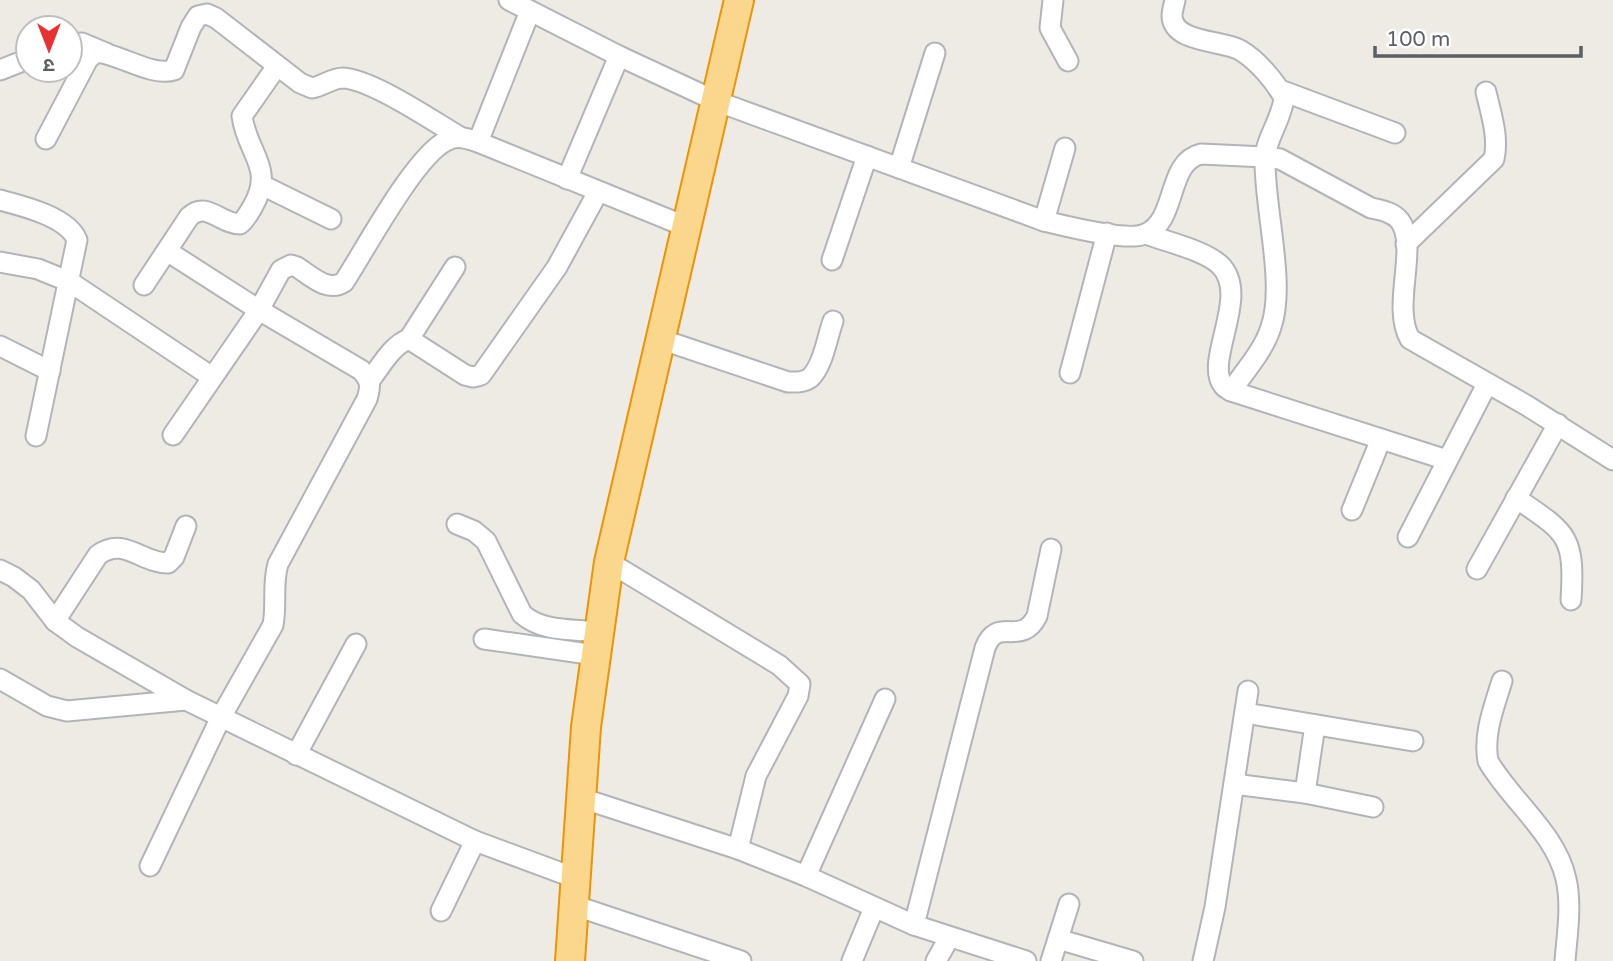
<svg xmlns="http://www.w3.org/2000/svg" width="1613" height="961" viewBox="0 0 1613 961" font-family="'Varela Round','Noto Sans Devanagari',sans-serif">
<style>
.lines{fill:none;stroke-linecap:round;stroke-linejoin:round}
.minor-casing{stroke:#b1b5b9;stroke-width:23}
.highway-casing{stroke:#ed9304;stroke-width:32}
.minor{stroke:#fff;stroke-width:19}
.highway{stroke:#fbd78e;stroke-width:28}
</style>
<rect width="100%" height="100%" fill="#eeebe4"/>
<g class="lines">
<!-- minor casing -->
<g class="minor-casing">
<g id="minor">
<path d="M 509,0 L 619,56 L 716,101 L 1044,221 C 1065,226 1127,242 1145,234 C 1178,221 1166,162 1201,154 L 1265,157 L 1280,159 L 1371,208 C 1381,210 1393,212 1400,221 C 1419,247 1391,306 1410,339 L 1526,405 L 1613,460"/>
<path d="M 1053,0 L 1050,28 L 1068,61"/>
<path d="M 1175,0 C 1174,5 1172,11 1172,16 C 1173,43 1222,40 1240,50 C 1257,60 1275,81 1284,98 C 1282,119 1265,140 1265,159 C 1264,207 1286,284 1271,327 C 1264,350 1245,371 1231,391"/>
<path d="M 70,44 L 82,43 L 106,53"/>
<path d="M 0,70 L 28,59"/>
<path d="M 1280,90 L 1395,133"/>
<path d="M 46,139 L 88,59 L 96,52 C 120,54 152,77 174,70 L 191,27 L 198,16 L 207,14 L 216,18 L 300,83 L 312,88 C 323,86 332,78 343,78 C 371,79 433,121 460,137"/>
<path d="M 478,142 L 530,11"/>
<path d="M 899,168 L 935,53"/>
<path d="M 567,179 L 619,56"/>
<path d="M 262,185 L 331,219"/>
<path d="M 0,200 C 23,206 68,217 77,240 L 36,436"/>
<path d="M 1044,221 L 1065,148"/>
<path d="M 1146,234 C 1167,242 1204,250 1220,265 C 1251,295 1204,360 1223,385 C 1225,388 1228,389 1231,391 L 1447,460"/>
<path d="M 1406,244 L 1494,159 C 1499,137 1491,114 1486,92"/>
<path d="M 832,260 L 867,156"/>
<path d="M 0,262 L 38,269 L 70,282 L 212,377"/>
<path d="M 144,285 L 189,217 C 206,200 220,224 240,224 C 246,219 249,213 253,206 C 275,167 247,154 242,116 L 277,66"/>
<path d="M 409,339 L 455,267"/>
<path d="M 660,339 L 788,382 C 796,382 803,383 810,378 C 823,366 827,338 833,321"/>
<path d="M 0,346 L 50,371"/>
<path d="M 1070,373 L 1107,233"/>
<path d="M 370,380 C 381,366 392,345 409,339 L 465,375 L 473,377 L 481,375 L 557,267 L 598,192"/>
<path d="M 173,435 L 259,310 L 281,270 L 291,265 L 297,267 C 311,276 328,293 344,282 C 365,250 415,156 446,141 C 457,135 466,138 478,142 L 687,227"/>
<path d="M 1516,498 C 1567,533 1575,535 1571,600"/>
<path d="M 1352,510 L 1381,439"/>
<path d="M 457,524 L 474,531 L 486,541 L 522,614 C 542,632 572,629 597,632"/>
<path d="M 1408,537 L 1487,384"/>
<path d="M 609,562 L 779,665 L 800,684 L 798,696 L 756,776 L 738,849"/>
<path d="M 1477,569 L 1558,424"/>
<path d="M 0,570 L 14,577 L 31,590 L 55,621 L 77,637 L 186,700 L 475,841 L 575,878"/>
<path d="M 55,621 L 98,555 C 124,536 141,563 168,563 L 174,557 L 186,526"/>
<path d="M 484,639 L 595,655"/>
<path d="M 0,679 L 47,706 L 67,711 L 186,700"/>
<path d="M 1502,681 C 1494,707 1483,734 1488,761 C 1511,801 1556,833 1566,879 C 1572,905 1567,935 1565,961"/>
<path d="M 1245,713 L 1413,741"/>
<path d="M 296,755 L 356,644"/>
<path d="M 1234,784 L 1305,793 L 1373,807"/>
<path d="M 1305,793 L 1315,725"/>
<path d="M 581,798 L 738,849 L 806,876 L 914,925 L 1026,961"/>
<path d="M 150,866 L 221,717 L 273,625 C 277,604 272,584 278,564 L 367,399 C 371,386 371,381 361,370 L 259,310 L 167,251"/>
<path d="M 806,876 L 885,699"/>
<path d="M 573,905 L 741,961"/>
<path d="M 441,911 L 475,841"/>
<path d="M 914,925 L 985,648 C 997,615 1021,648 1037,616 L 1051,549"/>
<path d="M 1058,939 L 1133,961"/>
<path d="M 852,961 L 874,908"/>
<path d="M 936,961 L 949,938"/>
<path d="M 1051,961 L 1069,904"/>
<path d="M 1203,961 L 1215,907 L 1248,691"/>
</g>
</g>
<!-- highway casing -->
<g class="highway-casing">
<path id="highway" d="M 570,961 L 586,727 L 609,562 L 739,0"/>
</g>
<!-- minor -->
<use href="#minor" class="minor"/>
<!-- highway -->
<use href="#highway" class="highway"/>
</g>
<!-- north arrow -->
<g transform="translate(49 49) rotate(180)"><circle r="33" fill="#ffffff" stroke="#bebfc1" stroke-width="2"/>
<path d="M0-5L12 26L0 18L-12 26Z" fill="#e63232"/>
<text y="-10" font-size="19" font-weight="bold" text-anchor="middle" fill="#5c6064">उ</text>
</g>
<!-- scale -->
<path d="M1375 46v10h206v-10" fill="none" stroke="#5c6064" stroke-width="3.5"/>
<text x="1386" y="46" font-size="21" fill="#5c6064" stroke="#ffffff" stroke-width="5" paint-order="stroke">100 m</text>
</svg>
